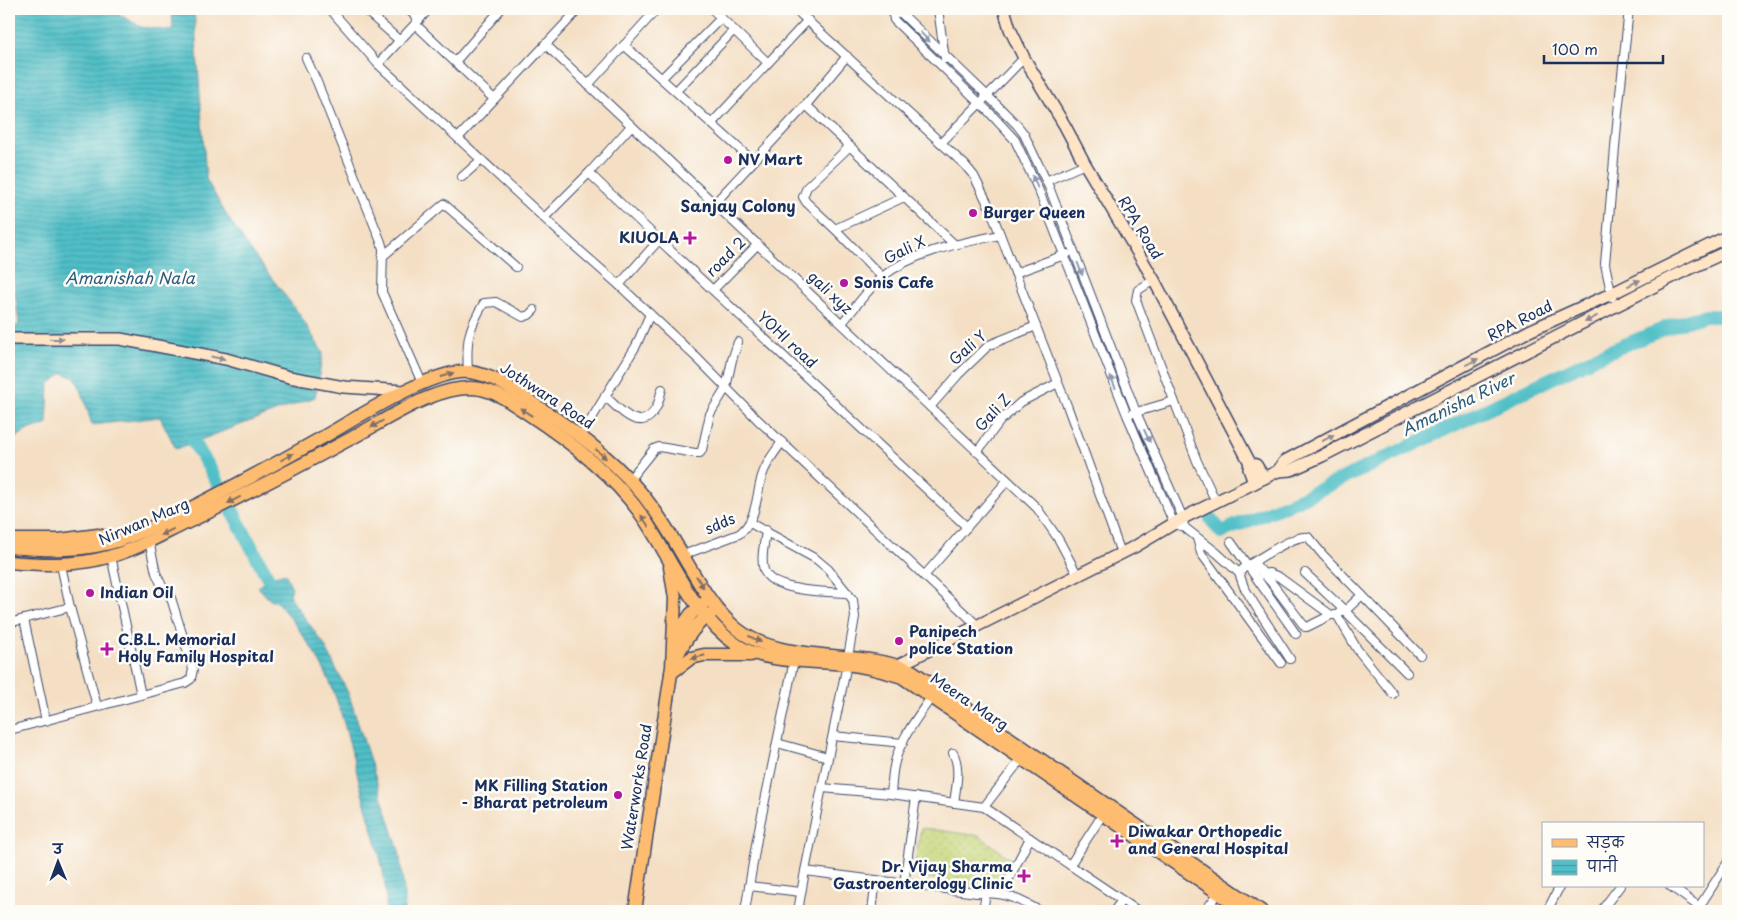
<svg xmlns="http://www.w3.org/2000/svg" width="1737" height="920" viewBox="0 0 1737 920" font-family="'Playpen Sans','Playpen Sans Deva',sans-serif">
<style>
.grass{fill:url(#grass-dots);stroke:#70826a}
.water{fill:url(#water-rules);stroke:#367792}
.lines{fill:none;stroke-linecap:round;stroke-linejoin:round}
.river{stroke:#51bfc7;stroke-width:14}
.street-casing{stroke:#3c496d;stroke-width:10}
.secondary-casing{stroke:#3c496d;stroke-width:14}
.primary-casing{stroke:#3c496d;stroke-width:15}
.street{stroke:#fff;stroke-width:8}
.secondary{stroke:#ffe4c6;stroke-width:11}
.primary{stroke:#febc70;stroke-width:12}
.oneway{fill:#8d97ae}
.oneway2{fill:#8d8a92}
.oneway3{fill:#816e66}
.poi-dot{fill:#b5179e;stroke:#fdfcf7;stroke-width:2}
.labels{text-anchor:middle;stroke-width:5;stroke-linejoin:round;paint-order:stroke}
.poi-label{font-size:15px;font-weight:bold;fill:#1b2f5e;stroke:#fdfcf7;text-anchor:start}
.street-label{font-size:15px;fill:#1b2f5e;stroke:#fdfcf7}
.neighbourhood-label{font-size:16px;font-weight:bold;fill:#1b2f5e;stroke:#fdfcf7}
.water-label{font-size:16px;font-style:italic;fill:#2b5a7e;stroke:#fdfcf7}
</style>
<defs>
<pattern id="grass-dots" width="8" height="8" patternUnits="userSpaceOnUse" patternTransform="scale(1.25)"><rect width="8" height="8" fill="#c4d577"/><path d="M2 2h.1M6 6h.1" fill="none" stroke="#a8b769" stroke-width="1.8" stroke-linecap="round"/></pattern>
<pattern id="water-rules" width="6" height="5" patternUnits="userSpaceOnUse" patternTransform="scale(1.25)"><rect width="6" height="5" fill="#51bfc7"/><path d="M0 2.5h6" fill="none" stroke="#429ca5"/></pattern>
</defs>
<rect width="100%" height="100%" fill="#fdfcf7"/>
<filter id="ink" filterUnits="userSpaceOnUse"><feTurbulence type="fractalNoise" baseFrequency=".02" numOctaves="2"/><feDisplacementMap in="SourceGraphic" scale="10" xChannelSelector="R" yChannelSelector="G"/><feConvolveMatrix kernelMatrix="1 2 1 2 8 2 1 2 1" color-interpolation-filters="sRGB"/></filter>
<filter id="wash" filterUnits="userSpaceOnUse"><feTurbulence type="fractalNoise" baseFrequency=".0096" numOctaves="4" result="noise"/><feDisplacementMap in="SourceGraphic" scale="20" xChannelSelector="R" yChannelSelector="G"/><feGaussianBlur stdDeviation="1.12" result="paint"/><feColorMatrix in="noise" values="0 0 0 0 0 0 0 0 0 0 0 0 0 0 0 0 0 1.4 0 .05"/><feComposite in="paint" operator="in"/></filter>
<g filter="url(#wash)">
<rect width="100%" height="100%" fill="#f4dfc4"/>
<!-- grass -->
<path class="grass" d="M 921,828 L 980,836 L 1010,859 L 993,889 L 913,875 Z"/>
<!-- water -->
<g class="water">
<path d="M 9,9 L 110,9 L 141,27 L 173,31 L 172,9 L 194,9 L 206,179 L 227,216 L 251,251 L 300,315 L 323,353 L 315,397 L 176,449 L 160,417 L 92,425 L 82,392 L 75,378 L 63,373 L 49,384 L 47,425 C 31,427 20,433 9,444 L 9,332 L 19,324 L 13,275 L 17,209 L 9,109 Z"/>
<path d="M 285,573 L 292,588 L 290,594 L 292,600 L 325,646 L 349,695 L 399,851 L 404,891 L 404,911 L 386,911 C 388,873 374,836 364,800 C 355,767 348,733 337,701 C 325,664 301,630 276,601 L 271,601 L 258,587 L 268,578 Z"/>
</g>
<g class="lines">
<!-- river -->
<g class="river">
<path d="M 194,443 L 209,467 L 268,578"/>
<path d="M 1211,519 L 1221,532 L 1300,499 L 1598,356 L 1673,325 L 1703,316 L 1728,316"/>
</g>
</g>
</g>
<g filter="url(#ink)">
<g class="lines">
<!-- street casing -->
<g class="street-casing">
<g id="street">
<path d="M 330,9 L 378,64 L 570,242 L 619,285 L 698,359 L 758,420 L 978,626"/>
<path d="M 364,9 L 400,41"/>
<path d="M 408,9 L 419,20"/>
<path d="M 712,9 L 767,62"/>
<path d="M 795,9 L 965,165 L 974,176 L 989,206 L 1068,408 L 1121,553"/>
<path d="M 938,9 L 945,59"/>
<path d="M 415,24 L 494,99"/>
<path d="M 545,44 L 1037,508 L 1059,540 L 1078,576"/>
<path d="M 624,45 L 753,161"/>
<path d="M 306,58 L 317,82 L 381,242 L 383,249 L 382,292 L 422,383"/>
<path d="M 455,62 L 501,9"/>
<path d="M 378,64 L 429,9"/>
<path d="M 662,78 L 721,18"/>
<path d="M 588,85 L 657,9"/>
<path d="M 676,91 L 734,30"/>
<path d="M 806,105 L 955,245"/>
<path d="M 712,123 L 808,20"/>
<path d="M 458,138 L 579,9"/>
<path d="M 941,143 L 1024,58"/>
<path d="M 849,147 L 807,187 L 803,197 L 806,202 L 835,229 L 882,277"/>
<path d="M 589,173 L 659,240 L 967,527"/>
<path d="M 462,177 L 481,160"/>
<path d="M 1046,181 L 1085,164"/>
<path d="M 714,204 L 806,105 L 847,56"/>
<path d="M 544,218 L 589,173 L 631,126"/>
<path d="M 835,229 L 904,197"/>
<path d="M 382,257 L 444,204 L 516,267"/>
<path d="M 1015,273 L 1067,254"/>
<path d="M 1154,280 L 1138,290 L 1136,300 L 1197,461 L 1216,502"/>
<path d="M 619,285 L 659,240"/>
<path d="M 713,290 L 758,244"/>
<path d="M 1612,297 L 1605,264 L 1618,113 L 1629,9"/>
<path d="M 842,323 C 853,310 870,287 882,277 C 914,251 961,243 1000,235"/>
<path d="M 468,371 C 466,341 468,329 484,303 L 496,302 L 523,317 L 529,315 L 534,310"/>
<path d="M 605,396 C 618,408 641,436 656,408 C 659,403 660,395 662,389"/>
<path d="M 930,407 L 958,375 L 989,345 L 1036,326"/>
<path d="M 1133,413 L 1174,401"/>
<path d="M 581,436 L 636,346 L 650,314"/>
<path d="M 977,452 L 1000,421 L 1021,402 L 1058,383"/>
<path d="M 629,480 L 654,449 L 659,447 L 695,453 L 700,453 L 702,450 L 710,414 L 726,388 L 732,360 L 738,342"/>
<path d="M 750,523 L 816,559 L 828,569 L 853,600 L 855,617 L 848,657"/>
<path d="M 1184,527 L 1183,518 L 1136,412 L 1049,187 L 1024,134 L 1017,125 L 997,105 L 901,13 L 895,13 L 893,15 L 894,20 L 990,113 L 1015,140 L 1039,191 L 1127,415 L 1174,524 L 1184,527 L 1217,553 L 1239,573 L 1244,587 L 1255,605 L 1290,659"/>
<path d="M 766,530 C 765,542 760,558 764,570 C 771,592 828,592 848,593"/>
<path d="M 1197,538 L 1201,553 L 1281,663"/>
<path d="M 1231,542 L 1296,634"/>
<path d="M 683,555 L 739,534 C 757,521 756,496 762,476 C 766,463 774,453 782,442"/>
<path d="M 1254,563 L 1271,582 L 1305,627 L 1307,627 L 1331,615 L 1337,615 L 1343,609 L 1305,573"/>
<path d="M 61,565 L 70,607 L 97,706"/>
<path d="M 1239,573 L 1245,567 C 1258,560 1294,534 1308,537 L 1323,555 L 1362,595 L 1345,611"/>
<path d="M 1263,574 L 1269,573 L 1279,577 L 1331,615"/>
<path d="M 924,576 L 1007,481"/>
<path d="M 1362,595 L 1420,655"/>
<path d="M 1343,609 L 1407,673"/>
<path d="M 1337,615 L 1357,649 L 1393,694"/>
<path d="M 24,619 L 70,607"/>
<path d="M 9,623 L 24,619 L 46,721"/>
<path d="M 141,695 L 185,683 L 191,679 L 193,669 L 171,598 L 162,586 L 156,573 L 149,541"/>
<path d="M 9,729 L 10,730 L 141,695 L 111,556"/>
<path d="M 833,736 L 903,743"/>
<path d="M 777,743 L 828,757"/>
<path d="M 953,753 C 961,768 956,787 954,803"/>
<path d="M 822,788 L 891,794 L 984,807 L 1138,911"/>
<path d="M 891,794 C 892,785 892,775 894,766 C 899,740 918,717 932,696"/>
<path d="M 984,807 L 1022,758"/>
<path d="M 1070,865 L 1103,814"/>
<path d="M 805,871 L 977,893 C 1008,893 1014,897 1040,911"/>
<path d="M 904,884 L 916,797"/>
<path d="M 749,886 L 801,892"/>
<path d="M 1670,886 L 1705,911"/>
<path d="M 1001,894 L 1030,838"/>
<path d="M 1699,907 L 1728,862"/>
<path d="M 745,911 L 757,839 L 794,660"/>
<path d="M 798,911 L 805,871 L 847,664"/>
<path d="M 872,911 L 876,880"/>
<path d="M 983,911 L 986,893"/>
<path d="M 1114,911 L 1122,900"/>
<path d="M 1205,911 L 1221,890"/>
<path d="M 1547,911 L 1560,886"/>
<path d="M 1601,911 L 1620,886"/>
</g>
</g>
<!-- secondary casing -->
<g class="secondary-casing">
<g id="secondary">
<path d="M 1004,9 L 1010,29 L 1024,58 L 1065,126 L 1085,164 L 1154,280 L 1250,463"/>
<path d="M 9,339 L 120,339 L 226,359 L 289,377 L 344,387 L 404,391"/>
<path d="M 1278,471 L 1285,461 L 1529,331 L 1611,294 L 1728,236"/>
<path d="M 1254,483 L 1249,469 L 1250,463 L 1256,465 L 1264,478"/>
<path d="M 891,669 L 1136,546 L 1183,518 L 1278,471 L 1291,470 L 1322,456 L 1678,274 L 1728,251"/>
</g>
</g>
<!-- primary casing -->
<g class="primary-casing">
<g id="primary">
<path d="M 9,540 L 59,540 L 98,535 L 115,539"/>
<path d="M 9,547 C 46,550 84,552 120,540 C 140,534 160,523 179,514 C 228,490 277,463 325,436 C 357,418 435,367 470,372 C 493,375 512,389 531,402 C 577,432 623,465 655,511 C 681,546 703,602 737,629 C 782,665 859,648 912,671 L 1261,911"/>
<path d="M 9,562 C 43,565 75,566 108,557 C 135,550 161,535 186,523 C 241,497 296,468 350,439 C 385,421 440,381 481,389 C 499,393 512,403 527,413 C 571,442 618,478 647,523 C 674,565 694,616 737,645 C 766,664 812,660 845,664 C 865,666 884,671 902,677 L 1245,911"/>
<path d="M 675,637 L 691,614 L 704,603"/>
<path d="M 675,660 C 684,641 695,623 713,612"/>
<path d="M 671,673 L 691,658 L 704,655 L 751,655"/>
<path d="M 635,911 L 672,667 L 675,598 L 670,567"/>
</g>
</g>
<!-- street -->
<use href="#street" class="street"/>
<!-- secondary -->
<use href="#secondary" class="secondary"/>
<!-- primary -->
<use href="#primary" class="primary"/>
</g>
<!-- one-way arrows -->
<defs><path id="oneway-solid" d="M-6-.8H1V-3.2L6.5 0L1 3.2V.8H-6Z" transform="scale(1.25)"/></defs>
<g class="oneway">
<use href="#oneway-solid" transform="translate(925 37) rotate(45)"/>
<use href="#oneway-solid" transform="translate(1035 182) rotate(-114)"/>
<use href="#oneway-solid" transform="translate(1080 269) rotate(69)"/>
<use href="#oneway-solid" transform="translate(1113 382) rotate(-112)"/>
<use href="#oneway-solid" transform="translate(1147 436) rotate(65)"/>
</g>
<g class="oneway2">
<use href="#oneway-solid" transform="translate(1634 283) rotate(-26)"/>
<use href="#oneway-solid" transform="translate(1591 319) rotate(153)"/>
<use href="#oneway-solid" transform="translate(57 339)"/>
<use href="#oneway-solid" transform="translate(218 358) rotate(11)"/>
<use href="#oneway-solid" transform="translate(1472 362) rotate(-27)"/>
<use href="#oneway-solid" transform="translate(1328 438) rotate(-28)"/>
</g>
<g class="oneway3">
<use href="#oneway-solid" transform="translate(447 375) rotate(-17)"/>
<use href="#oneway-solid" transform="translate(526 412) rotate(-147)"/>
<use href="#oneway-solid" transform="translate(377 424) rotate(150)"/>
<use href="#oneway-solid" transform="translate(601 454) rotate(42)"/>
<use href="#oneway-solid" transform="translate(287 457) rotate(-29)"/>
<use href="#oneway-solid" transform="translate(234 500) rotate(153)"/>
<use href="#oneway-solid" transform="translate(645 521) rotate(-125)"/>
<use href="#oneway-solid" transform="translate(167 532) rotate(154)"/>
<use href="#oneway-solid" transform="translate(700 582) rotate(58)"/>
<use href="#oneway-solid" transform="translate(755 639) rotate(27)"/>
<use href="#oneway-solid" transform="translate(698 657) rotate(166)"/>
</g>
</g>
<!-- markers -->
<g class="poi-dot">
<circle cx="728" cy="160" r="5"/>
<circle cx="973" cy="213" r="5"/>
<path d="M687.5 230.5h5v5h5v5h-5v5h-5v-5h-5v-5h5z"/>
<circle cx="844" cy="283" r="5"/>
<circle cx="90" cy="593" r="5"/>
<circle cx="899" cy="641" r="5"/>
<path d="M104.5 641.5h5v5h5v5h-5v5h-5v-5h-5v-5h5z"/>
<circle cx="618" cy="795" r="5"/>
<path d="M1114.5 833.5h5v5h5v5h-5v5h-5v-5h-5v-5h5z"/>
<path d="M1021.5 868.5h5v5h5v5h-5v5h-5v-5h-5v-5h5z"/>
</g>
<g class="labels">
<!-- poi labels -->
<g class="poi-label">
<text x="738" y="165">NV Mart</text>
<text x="983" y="218">Burger Queen</text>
<text x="679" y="243" text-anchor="end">KIUOLA</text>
<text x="854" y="288">Sonis Cafe</text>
<text x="100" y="598">Indian Oil</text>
<text x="909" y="637">Panipech<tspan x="909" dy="17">police Station</tspan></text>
<text x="118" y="645">C.B.L. Memorial<tspan x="118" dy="17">Holy Family Hospital</tspan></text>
<text x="608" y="791" text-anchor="end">MK Filling Station<tspan x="608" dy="17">- Bharat petroleum</tspan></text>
<text x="1128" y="837">Diwakar Orthopedic<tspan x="1128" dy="17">and General Hospital</tspan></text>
<text x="1013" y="872" text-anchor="end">Dr. Vijay Sharma<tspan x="1013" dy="17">Gastroenterology Clinic</tspan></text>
</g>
<!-- street labels -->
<g class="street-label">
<text transform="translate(1140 228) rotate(59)" y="5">RPA Road</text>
<text transform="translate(905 250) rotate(-26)" y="5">Gali X</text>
<text transform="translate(726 257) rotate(-45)" y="5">road 2</text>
<text transform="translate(830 293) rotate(43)" y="5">gali xyz</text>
<text transform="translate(1520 321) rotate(-27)" y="5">RPA Road</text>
<text transform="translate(787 340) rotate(43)" y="5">YOHI road</text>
<text transform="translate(968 348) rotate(-41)" y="5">Gali Y</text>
<text transform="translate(547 396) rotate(33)" y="5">Jothwara Road</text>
<text transform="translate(993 413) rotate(-47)" y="5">Gali Z</text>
<text transform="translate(144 522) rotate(-23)" y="5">Nirwan Marg</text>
<text transform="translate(720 524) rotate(-23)" y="5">sdds</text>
<text transform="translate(969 702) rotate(34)" y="5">Meera Marg</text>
<text transform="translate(637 787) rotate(-81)" y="5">Waterworks Road</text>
</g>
<!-- neighbourhood labels -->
<g class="neighbourhood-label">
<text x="738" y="212">Sanjay Colony</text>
</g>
<!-- water labels -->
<g class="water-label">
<text x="130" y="284">Amanishah Nala</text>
<text transform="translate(1458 404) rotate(-26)" y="6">Amanisha River</text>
</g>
</g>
<!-- margin -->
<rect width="1737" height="920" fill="none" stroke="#fdfcf7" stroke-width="30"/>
<!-- legend -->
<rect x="1542" y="822" width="162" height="65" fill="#fdfcf7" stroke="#a3aaba"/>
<rect x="1552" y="839" width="25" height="8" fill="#febc70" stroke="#a3aaba"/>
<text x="1587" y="848" font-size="15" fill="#1b2f5e">सड़क</text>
<rect x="1552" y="860" width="25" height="15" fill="url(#water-rules)" stroke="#a3aaba"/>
<text x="1587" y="872" font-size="15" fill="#1b2f5e">पानी</text>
<!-- north arrow -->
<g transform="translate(58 862) rotate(359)" stroke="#fdfcf7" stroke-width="4" paint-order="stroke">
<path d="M0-4L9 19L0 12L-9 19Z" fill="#1b2f5e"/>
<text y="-8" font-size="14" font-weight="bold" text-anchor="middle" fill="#1b2f5e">उ</text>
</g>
<!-- scale -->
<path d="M1544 55v8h119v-8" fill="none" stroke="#1b2f5e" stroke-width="2.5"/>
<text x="1552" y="55" font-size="15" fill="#1b2f5e" stroke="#fdfcf7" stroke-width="4" paint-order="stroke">100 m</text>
</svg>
